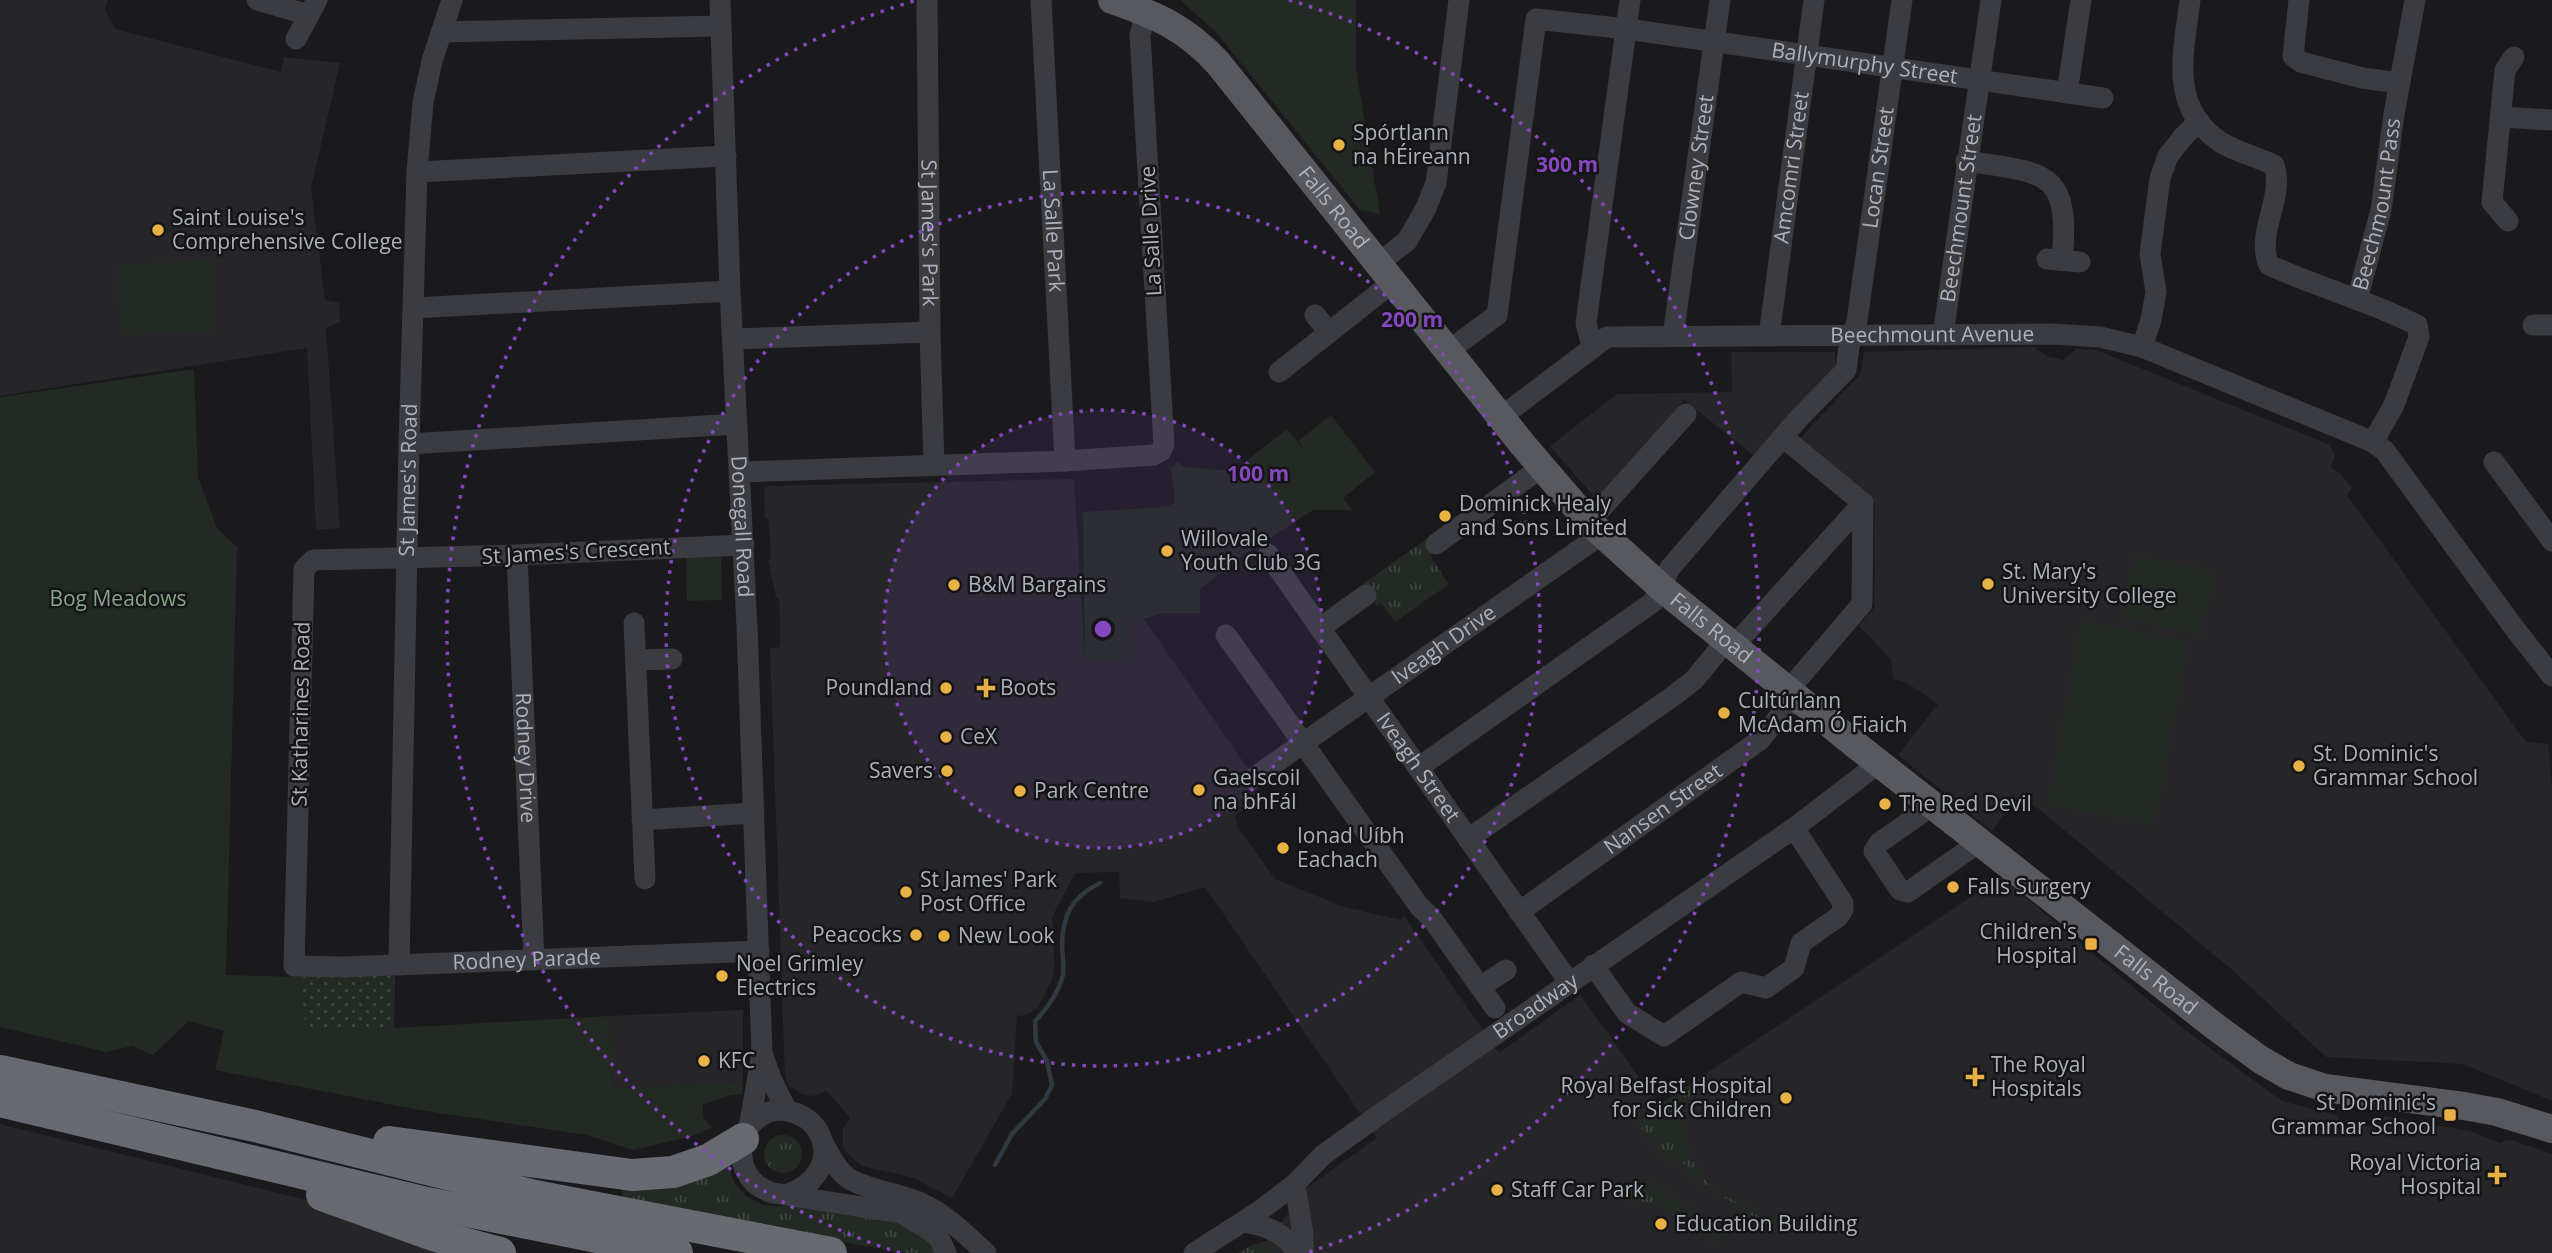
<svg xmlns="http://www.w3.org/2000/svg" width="2552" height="1253" viewBox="0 0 2552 1253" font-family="'Open Sans',sans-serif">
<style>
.built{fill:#262629}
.grass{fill:url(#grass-tufts)}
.park{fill:#222a23}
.garden{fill:url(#garden-dots)}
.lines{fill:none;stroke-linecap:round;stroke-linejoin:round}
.stream{stroke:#30393f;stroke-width:4.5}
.minor{stroke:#3b3c41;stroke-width:21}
.major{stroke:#57595f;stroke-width:28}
.highway{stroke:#676a71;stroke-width:32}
.ring{fill:none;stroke:#8547be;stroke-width:3.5;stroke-dasharray:3.5 7}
.poi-dot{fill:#e8b146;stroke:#151517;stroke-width:2.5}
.labels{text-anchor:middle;stroke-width:5;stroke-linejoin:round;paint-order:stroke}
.street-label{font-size:21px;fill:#adb1bb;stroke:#151517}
.poi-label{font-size:21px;fill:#adb1bb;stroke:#151517;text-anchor:start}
.park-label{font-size:21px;fill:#86a487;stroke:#151517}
.centre{fill:#8547be;stroke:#151517;stroke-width:3.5}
.ring-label{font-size:21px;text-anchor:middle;font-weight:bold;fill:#8547be;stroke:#151517;stroke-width:5;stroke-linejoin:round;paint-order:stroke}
</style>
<defs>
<pattern id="grass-tufts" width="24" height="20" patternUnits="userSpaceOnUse" patternTransform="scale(1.75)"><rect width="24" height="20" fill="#222a23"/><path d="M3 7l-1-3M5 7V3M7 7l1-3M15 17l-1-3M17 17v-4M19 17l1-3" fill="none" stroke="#3f4641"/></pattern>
<pattern id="garden-dots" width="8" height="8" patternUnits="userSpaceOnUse" patternTransform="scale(1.75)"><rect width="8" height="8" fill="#222a23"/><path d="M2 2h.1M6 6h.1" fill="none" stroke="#3f4641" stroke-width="1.8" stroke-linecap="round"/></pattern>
</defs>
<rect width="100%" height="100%" fill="#1a1a1c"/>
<!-- built -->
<g class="built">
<path d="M 0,0 L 108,0 L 105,9 L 115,29 L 281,72 L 284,57 L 340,63 L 311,188 L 325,300 L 339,303 L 340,322 L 326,328 L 340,528 L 316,530 L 307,348 L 0,396 Z"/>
<path d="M 2033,347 L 2049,357 L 2064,360 L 2076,349 L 2096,350 L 2330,445 L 2335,455 L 2331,467 L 2341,474 L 2352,488 L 2347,495 L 2526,742 L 2548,744 L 2552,787 L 2552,1101 L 2463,1064 L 2326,1057 L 2231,969 L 2039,809 L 2016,798 L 1992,831 L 1898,755 L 1938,704 L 1907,683 L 1893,679 L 1891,659 L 1859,626 L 1874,608 L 1875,503 L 1800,438 L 1861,374 L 1864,352 Z"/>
<path d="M 1731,352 L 1835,352 L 1836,371 L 1756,457 L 1684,400 L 1598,501 L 1550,446 L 1617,394 L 1732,392 Z"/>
<path d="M 1074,479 L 1085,660 L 1132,623 L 1143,618 L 1249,770 L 1247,772 L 1263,796 L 1235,816 L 1237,826 L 1275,879 L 1344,907 L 1401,920 L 1404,916 L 1499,1053 L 1580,995 L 1659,1105 L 2001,877 L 2180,1026 L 2282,1101 L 2336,1115 L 2342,1121 L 2354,1125 L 2377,1126 L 2385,1116 L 2470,1131 L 2500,1143 L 2507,1140 L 2514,1141 L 2552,1154 L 2552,1253 L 1238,1253 L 1253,1245 L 1267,1241 L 1309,1186 L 1377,1138 L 1205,887 L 1153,902 L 1120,898 L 1119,872 L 1075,873 L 1052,917 L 1055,965 L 1052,980 L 1038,1007 L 1027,1015 L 1017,1016 L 1012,1094 L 952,1198 L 914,1178 L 862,1166 L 850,1156 L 843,1147 L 843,1129 L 850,1117 L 826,1091 L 816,1096 L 804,1095 L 789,1086 L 785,1077 L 770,648 L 780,647 L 780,626 L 779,598 L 776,597 L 768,560 L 771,558 L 768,518 L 765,518 L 764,490 L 768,486 Z"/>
<path d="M 743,1010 L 743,1082 L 613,1088 L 609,1016 Z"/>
<path d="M 0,1124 L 326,1205 L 471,1253 L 0,1253 Z"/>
</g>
<!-- grass -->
<g class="grass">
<path d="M 1428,538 L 1432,559 L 1449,584 L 1395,622 L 1381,603 L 1377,606 L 1364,583 Z"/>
<path d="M 1692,1085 L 1694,1089 C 1688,1099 1682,1107 1682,1119 C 1681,1134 1695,1169 1705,1180 C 1718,1195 1739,1203 1757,1210 L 1757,1216 L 1778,1217 L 1775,1230 L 1686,1173 L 1688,1168 L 1680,1160 L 1673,1163 C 1662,1156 1656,1149 1654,1138 L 1649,1139 L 1637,1121 Z"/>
<circle cx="783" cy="1154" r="19"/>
<path d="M 728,1163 L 734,1183 L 747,1197 L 765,1206 L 811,1206 L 837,1214 L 863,1217 L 867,1215 L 918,1228 L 937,1253 L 902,1253 L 622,1199 L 622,1184 Z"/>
<path d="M 1638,1181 L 1653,1182 L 1726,1235 L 1716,1244 L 1655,1203 L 1626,1200 L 1627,1193 L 1623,1186 Z"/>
<path d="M 1267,1241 L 1279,1253 L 1238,1253 L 1253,1245 Z"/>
</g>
<!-- park -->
<g class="park">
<path d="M 1180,0 L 1356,0 L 1356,69 L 1380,214 L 1360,210 L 1216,32 Z"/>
<path d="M 210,260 L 214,330 L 121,335 L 117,265 Z"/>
<path d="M 194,369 L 198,477 L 217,528 L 237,547 L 226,975 L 299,977 L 306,1028 L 394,1028 L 609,1016 L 613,1088 L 743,1082 L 742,1094 L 727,1096 L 703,1105 L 703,1117 L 712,1128 L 689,1137 L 632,1150 L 587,1135 L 419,1110 L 215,1070 L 224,1031 L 189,1021 L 153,1055 L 132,1046 L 106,1052 L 0,1027 L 0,397 Z"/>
<path d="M 1331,415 L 1375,472 L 1343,498 L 1352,510 L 1313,510 L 1234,562 L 1200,589 L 1200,613 L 1163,613 L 1132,623 L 1136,662 L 1085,660 L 1083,512 L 1166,507 L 1175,502 L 1171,468 L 1178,462 L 1184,467 L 1233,471 L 1287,429 L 1309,456 L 1298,441 Z"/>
<path d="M 2133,555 L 2215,571 L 2202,634 L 2121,618 Z"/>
<path d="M 721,557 L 722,600 L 687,601 L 686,558 Z"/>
<path d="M 2081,621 L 2189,641 L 2155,825 L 2047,805 Z"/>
</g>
<!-- garden -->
<path class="garden" d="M 395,976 L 394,1028 L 306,1028 L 299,977 Z"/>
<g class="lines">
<!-- stream -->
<path class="stream" d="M 995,1165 L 1012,1134 L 1045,1099 L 1052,1085 L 1047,1061 L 1036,1042 L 1035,1021 C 1048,1008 1058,994 1063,975 C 1064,967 1063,957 1062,948 C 1062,916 1071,897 1100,883"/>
<!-- minor -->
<g class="minor">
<path d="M 257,0 L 309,15"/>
<path id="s1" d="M 720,0 L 730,291 L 747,627 L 762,1054 L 749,1127"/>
<path id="s2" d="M 927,0 L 930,332 L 934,465"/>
<path id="s3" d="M 1041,0 L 1065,461"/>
<path d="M 2190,0 C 2184,51 2168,106 2219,141 C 2233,151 2258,157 2274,165 C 2285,198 2255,233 2269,265 C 2317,287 2370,301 2417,325 L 2419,337 L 2394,405 L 2373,442"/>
<path d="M 2299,0 L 2293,56 L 2301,62 L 2362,78 L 2400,83"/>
<path d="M 441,32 L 721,26"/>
<path d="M 296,39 L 317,0"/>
<path d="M 2067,93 L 2081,0"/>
<path d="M 2502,117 L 2552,120"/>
<path d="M 1966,161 C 2045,173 2071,169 2062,260"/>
<path d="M 417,172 L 726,156"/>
<path d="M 2508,221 L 2492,202 L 2505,70 L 2514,57"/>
<path d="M 2047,259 L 2080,262"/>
<path d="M 1379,263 L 1407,241 L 1426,208 L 1436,183 L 1459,0"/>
<path id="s4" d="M 2357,300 L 2381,210 L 2394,114 L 2415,0"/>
<path d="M 414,308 L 730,291"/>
<path d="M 1315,315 L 1329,332"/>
<path d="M 2533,325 L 2552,325"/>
<path id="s5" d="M 1943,335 L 1991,0"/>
<path id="s6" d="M 1673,336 L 1720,0"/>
<path id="s7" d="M 1769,336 L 1814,0"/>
<path d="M 733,339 L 930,332"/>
<path d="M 1592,346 L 1586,323 L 1630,0"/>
<path d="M 2142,347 L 2151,320 L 2156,292 L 2150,254 L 2160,178 L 2168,156 L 2183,137 L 2199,121"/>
<path id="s8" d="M 1448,351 L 1497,315 L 1536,19 L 1627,29 L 2103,98"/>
<path d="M 1279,372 L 1393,282"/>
<path id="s9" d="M 1501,417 L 1607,337 L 2053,334 L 2100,337 L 2142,347 L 2373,442 L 2385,451 L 2515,629 L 2552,676"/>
<path d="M 409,444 L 736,424"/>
<path d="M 2494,462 L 2552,541"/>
<path d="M 739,472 L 1065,461 L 1154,455 L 1161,451 L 1164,444 L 1140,35 L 1146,12"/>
<path d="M 1589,522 L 1686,414"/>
<path d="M 1436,544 L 1542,467"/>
<path id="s10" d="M 744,545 L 517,555 L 313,560 L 304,569 L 294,966 L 344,967 L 759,951"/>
<path id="s11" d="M 1268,554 L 1569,982"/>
<path id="s12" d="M 517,555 L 534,960"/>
<path d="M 634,623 L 645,879"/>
<path d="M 1320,628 L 1366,595"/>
<path d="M 1226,635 L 1419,906 L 1433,920 L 1495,1008"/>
<path d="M 1733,647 L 1863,503"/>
<path d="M 636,660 L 672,659"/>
<path id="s13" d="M 1418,768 L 1653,602 L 1670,568 L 1800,417 L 1846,370 L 1849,347 L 1857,321 L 1902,0"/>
<path id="s14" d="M 1252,779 L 1602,534"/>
<path d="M 1933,805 L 1879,843 L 1874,851 L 1900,890 L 1908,892 L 1978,843"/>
<path d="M 642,820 L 754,813"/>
<path d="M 1468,839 L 1672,697 L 1694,680 L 1726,641"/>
<path id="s15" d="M 1519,912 L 1760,740 L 1786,708 L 1797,680 L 1862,604 L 1863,503 L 1783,437"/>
<path id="s16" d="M 399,965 L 409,444 L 417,172 L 423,102 L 432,61 L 452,0"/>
<path d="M 1593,965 L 1627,1013 L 1664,1036 L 1741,982 L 1766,988 L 1794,968 L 1801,943 L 1838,917 L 1843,910 L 1843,903 L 1794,828"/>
<path d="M 1480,987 L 1506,970"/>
<path d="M 763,1056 L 772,1081 L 787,1111"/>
<path d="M 823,1143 C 830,1155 836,1169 848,1178 C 864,1189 901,1194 921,1203 C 946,1214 966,1235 986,1253"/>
<path d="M 1295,1184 L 1303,1235 L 1303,1253"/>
<path d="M 788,1194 C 815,1185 834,1159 818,1131 C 812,1121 803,1115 792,1112 C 741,1098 719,1177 773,1193 L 901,1213 L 931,1231 L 939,1238 L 946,1253"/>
<path d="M 1244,1222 C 1267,1226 1285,1233 1298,1253"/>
<path id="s17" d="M 1194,1253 L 1258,1212 L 1295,1184 L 1323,1155 L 1383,1112 L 1794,828 L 1879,763"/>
</g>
<!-- major -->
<path class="major" id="s18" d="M 1112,0 C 1156,15 1186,28 1218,63 L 1523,445 L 1589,522 L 1663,589 L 1857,746 L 2217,1028 L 2261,1060 L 2289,1076 L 2325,1088 L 2464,1106 L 2497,1112 L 2552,1129"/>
<!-- highway -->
<g class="highway">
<path d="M 0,1071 L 255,1126 L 535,1196 L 831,1253"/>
<path d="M 0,1101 L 427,1203 L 677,1253"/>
<path d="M 389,1142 L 632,1175 L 673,1172 L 708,1160 L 743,1139"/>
<path d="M 322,1195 L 433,1235 L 500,1253"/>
</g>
</g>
<!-- distance rings -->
<circle cx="1103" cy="629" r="219" fill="#8547be" fill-opacity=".12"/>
<g class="ring">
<circle cx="1103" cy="629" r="219"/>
<circle cx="1103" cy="629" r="437"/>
<path d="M900 1253A656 656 0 0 1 917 0M1289 0A656 656 0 0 1 1306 1253"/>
</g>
<!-- markers -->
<g class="poi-dot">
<circle cx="1339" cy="145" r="7"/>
<circle cx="158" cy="230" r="7"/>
<circle cx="1445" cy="516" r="7"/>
<circle cx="1167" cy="551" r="7"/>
<circle cx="1988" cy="584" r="7"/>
<circle cx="954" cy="585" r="7"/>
<circle cx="946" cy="688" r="7"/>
<path d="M982.5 677.5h7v7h7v7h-7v7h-7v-7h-7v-7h7z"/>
<circle cx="1724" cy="713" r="7"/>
<circle cx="946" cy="737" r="7"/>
<circle cx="2299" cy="766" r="7"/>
<circle cx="947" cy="771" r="7"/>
<circle cx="1199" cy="790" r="7"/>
<circle cx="1020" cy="791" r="7"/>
<circle cx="1885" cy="804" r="7"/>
<circle cx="1283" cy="848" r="7"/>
<circle cx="1953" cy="887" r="7"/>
<circle cx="906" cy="892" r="7"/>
<circle cx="916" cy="935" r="7"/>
<circle cx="944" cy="936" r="7"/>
<rect x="2084" y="937" width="14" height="14" rx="3.5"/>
<circle cx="722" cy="976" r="7"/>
<circle cx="704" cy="1061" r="7"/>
<path d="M1971.5 1066.5h7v7h7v7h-7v7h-7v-7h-7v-7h7z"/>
<circle cx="1786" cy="1098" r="7"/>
<rect x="2443" y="1108" width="14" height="14" rx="3.5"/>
<path d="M2493.5 1164.5h7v7h7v7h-7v7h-7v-7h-7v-7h7z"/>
<circle cx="1497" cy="1190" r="7"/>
<circle cx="1661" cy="1224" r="7"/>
</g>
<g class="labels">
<!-- street labels -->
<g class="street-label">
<text dy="7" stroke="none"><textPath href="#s8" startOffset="691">Ballymurphy Street</textPath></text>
<text dy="7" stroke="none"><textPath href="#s13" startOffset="796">Locan Street</textPath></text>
<text dy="7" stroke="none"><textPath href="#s6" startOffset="170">Clowney Street</textPath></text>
<text dy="7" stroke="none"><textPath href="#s7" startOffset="170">Amcomri Street</textPath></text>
<text dy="7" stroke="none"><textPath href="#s4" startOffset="98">Beechmount Pass</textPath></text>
<text dy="7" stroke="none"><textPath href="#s18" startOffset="310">Falls Road</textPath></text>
<text dy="7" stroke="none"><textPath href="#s5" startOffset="128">Beechmount Street</textPath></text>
<text dy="7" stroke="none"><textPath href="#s3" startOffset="231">La Salle Park</textPath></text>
<text transform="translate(1151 231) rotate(-93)" y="7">La Salle Drive</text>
<text dy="7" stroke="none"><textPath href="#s2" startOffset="233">St James's Park</textPath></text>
<text dy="7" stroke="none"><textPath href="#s9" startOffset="458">Beechmount Avenue</textPath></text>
<text dy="7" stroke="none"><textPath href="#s16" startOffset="485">St James's Road</textPath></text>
<text dy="7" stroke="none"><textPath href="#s1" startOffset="527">Donegall Road</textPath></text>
<text transform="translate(576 552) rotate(-3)" y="7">St James's Crescent</text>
<text dy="7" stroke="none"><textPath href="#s18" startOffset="877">Falls Road</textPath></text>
<text dy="7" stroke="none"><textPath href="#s14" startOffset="234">Iveagh Drive</textPath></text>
<text transform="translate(301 714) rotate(-89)" y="7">St Katharines Road</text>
<text dy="7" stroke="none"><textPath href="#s12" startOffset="203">Rodney Drive</textPath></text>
<text dy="7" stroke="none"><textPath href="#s11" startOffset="261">Iveagh Street</textPath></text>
<text dy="7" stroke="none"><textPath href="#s15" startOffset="177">Nansen Street</textPath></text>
<text dy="7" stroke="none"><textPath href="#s10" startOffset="1074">Rodney Parade</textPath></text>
<text dy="7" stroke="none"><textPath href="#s18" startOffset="1444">Falls Road</textPath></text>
<text dy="7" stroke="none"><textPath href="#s17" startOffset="422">Broadway</textPath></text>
</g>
<!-- poi labels -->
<g class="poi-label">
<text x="1353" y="140">Spórtlann<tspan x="1353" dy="24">na hÉireann</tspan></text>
<text x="172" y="225">Saint Louise's<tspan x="172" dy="24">Comprehensive College</tspan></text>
<text x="1459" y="511">Dominick Healy<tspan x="1459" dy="24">and Sons Limited</tspan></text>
<text x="1181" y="546">Willovale<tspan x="1181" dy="24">Youth Club 3G</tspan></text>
<text x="2002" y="579">St. Mary's<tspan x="2002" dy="24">University College</tspan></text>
<text x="968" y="592">B&amp;M Bargains</text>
<text x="932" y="695" text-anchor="end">Poundland</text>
<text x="1000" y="695">Boots</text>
<text x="1738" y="708">Cultúrlann<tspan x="1738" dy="24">McAdam Ó Fiaich</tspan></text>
<text x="960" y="744">CeX</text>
<text x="2313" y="761">St. Dominic's<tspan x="2313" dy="24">Grammar School</tspan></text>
<text x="933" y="778" text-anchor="end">Savers</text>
<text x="1213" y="785">Gaelscoil<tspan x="1213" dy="24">na bhFál</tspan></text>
<text x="1034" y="798">Park Centre</text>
<text x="1899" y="811">The Red Devil</text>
<text x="1297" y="843">Ionad Uíbh<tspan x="1297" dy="24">Eachach</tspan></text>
<text x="920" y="887">St James' Park<tspan x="920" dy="24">Post Office</tspan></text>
<text x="1967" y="894">Falls Surgery</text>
<text x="2077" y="939" text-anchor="end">Children's<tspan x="2077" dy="24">Hospital</tspan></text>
<text x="902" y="942" text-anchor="end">Peacocks</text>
<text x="958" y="943">New Look</text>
<text x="736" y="971">Noel Grimley<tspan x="736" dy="24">Electrics</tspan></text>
<text x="718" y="1068">KFC</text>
<text x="1991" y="1072">The Royal<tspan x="1991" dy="24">Hospitals</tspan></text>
<text x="1772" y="1093" text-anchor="end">Royal Belfast Hospital<tspan x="1772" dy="24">for Sick Children</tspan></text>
<text x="2436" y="1110" text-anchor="end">St Dominic's<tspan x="2436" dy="24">Grammar School</tspan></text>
<text x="2481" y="1170" text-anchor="end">Royal Victoria<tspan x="2481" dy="24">Hospital</tspan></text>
<text x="1511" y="1197">Staff Car Park</text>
<text x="1675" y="1231">Education Building</text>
</g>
<!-- park labels -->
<g class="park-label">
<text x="118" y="606">Bog Meadows</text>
</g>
</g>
<circle cx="1103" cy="629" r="10" class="centre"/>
<g class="ring-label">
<text x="1567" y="172">300 m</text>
<text x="1412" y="327">200 m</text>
<text x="1258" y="481">100 m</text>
</g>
</svg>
